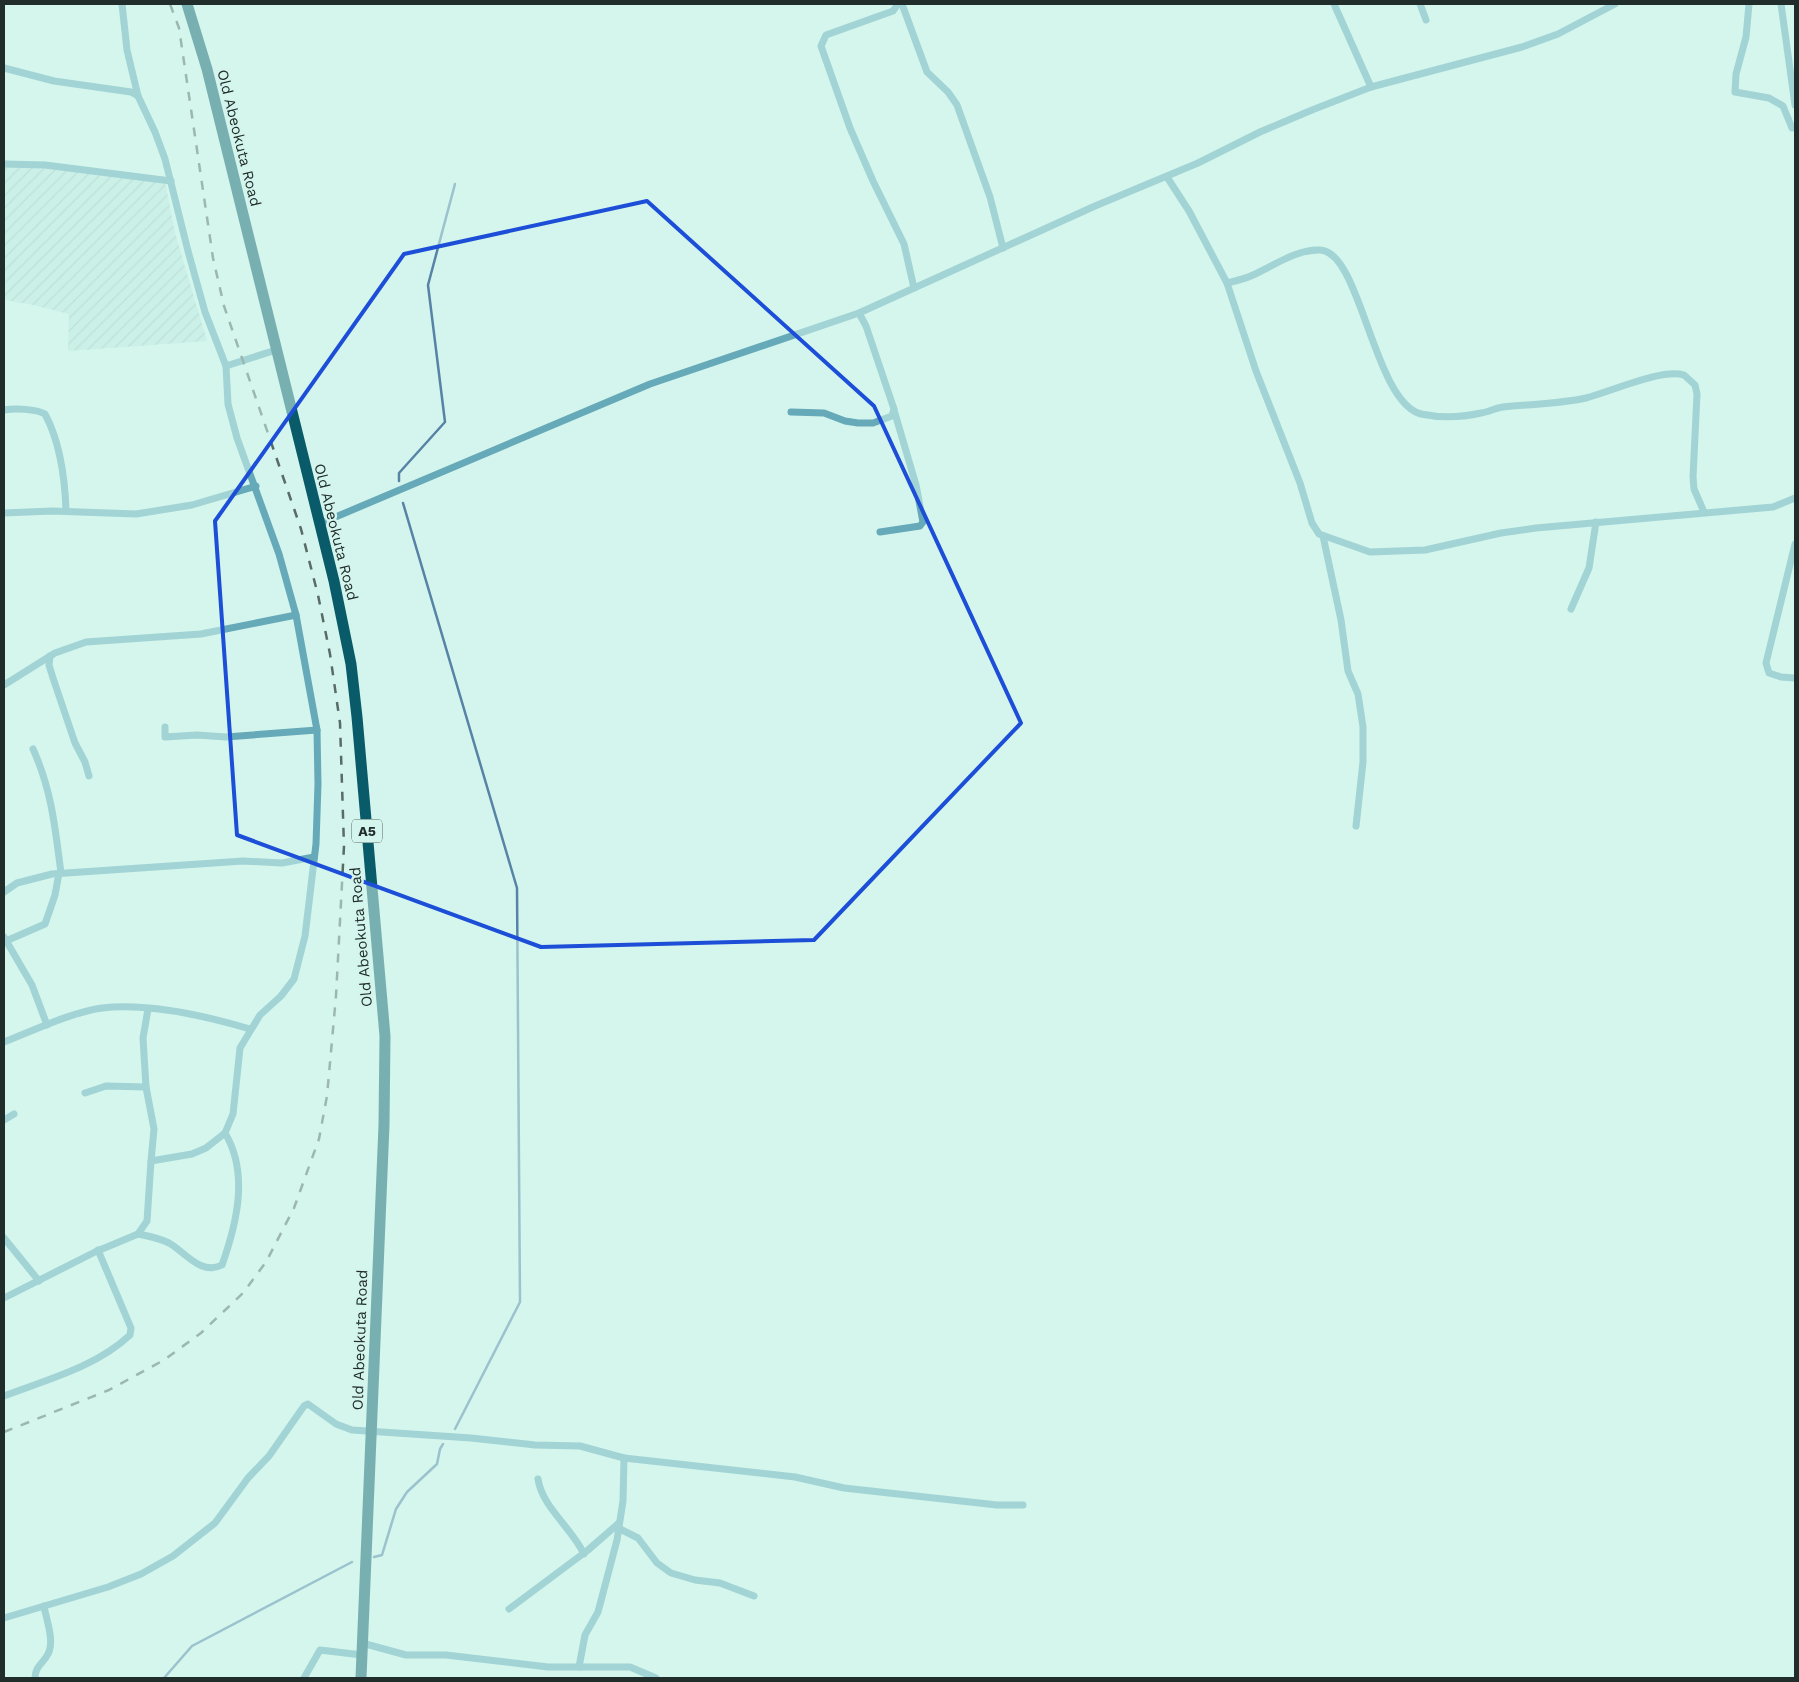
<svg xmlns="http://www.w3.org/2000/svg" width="1799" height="1682" viewBox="0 0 1799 1682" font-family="'Work Sans',sans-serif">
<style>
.industrial{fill:url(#industrial-furrows)}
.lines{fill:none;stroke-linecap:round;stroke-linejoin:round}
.stream{stroke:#5783a7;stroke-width:2.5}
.minor{stroke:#66a9b8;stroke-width:7}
.trunk{stroke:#0a5b69;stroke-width:11}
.rail{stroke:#586b67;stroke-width:2.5;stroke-dasharray:9 9;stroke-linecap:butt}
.marked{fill:none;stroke:#1d4ed8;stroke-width:4;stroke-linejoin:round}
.labels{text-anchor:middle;stroke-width:5;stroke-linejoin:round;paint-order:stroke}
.shield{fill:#d4f5ed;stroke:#566964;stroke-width:1}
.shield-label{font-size:14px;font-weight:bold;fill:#202d2a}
.street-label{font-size:15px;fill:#202d2a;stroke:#d4f5ed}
</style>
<defs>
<pattern id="industrial-furrows" width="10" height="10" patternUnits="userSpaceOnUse" patternTransform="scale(1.25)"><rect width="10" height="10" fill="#bfe9df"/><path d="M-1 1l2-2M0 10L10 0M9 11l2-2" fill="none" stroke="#a4c8c0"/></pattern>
</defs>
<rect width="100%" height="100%" fill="#d4f5ed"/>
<!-- industrial -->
<path class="industrial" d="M 16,164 L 165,182 L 175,233 L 207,341 L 68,351 L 69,314 L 29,304 L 4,300 L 4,165 Z"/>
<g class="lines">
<!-- stream -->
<g class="stream">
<path d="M 399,481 L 399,473 L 445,422 L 428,285 L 455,184"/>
<path d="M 403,503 L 517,888 L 520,1302 L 455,1429"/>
<path d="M 374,1557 L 382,1555 L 396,1509 L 407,1492 L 437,1464 L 440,1449 L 443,1444"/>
<path d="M 164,1678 L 192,1646 L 352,1562"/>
</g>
<!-- minor -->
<g class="minor">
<path d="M 122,4 L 127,50 L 138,96"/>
<path d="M 898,4 L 893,11 L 826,35 L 821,46 L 850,128 L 873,181 L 904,244 L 914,288"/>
<path d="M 902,4 L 927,72 L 948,92 L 957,105 L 990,197 L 1003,248"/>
<path d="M 1334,4 L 1371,87"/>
<path d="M 1420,4 L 1426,20"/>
<path d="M 1749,4 L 1746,37 L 1736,74 L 1735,92 L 1769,98 L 1783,106 L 1792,128 L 1795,127"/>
<path d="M 1781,4 L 1795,105"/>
<path d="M 4,68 L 54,81 L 131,92 L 138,96 L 155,132 L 165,159 L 188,251 L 205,312 L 226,366 L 228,404 L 237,438 L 279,554 L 296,615 L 317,730 L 318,784 L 316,844 L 305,936 L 294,979 L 281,996 L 260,1015 L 240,1048 L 233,1114 L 225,1133 L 206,1148 L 192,1154 L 151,1161 L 147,1221 L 138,1234 L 95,1252 L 4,1298"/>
<path d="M 4,164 L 45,165 L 171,181"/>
<path d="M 1167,177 L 1189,211 L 1227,283 L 1256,371 L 1300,483 L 1312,523 L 1319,534 L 1370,552 L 1425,550 L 1501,533 L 1536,528 L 1773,507 L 1795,498"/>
<path d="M 1227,283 C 1236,281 1245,279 1253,275 C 1273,266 1297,249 1320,250 C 1361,251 1373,401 1421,414 C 1440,418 1463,417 1481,413 C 1489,412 1495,408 1503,407 C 1530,404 1559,404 1586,398 C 1610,392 1662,368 1684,375 L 1695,385 L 1697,394 L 1693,477 L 1694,489 L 1704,512"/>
<path d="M 226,366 L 276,350"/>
<path d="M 4,410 C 15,408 36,409 45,414 C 61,444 65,479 66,511"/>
<path d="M 791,412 L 824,413 L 845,421 L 858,423 L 873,423 L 892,416 L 894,409 L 866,326 L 859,313"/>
<path d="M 4,513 L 52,511 L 136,514 L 192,505 L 256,486"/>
<path d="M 319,524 L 650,384 L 859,313 L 1095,206 L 1198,163 L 1260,132 L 1312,110 L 1371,87 L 1522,47 L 1558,34 L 1615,4"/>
<path d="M 880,532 L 920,526 L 923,522 L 916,485 L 894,410"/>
<path d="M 1323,536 L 1341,620 L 1348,671 L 1358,694 L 1363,727 L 1363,762 L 1356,826"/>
<path d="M 1795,544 L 1766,663 L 1769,673 L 1781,677 L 1795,678"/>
<path d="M 1571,609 L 1589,568 L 1596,522"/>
<path d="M 50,656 L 49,665 L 53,678 L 75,743 L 85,762 L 89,776"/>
<path d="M 4,685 L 55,653 L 86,642 L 201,634 L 296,615"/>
<path d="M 165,727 L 165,737 L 197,735 L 226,737 L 317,730"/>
<path d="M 33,749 C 52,791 55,828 61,873"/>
<path d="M 4,892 L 17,883 L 52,874 L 243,861 L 282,863 L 314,857"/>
<path d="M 4,937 L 32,985 L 47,1025"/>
<path d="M 6,941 L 45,924 L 55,895 L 59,873"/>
<path d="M 148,1009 L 143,1038 L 146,1087 L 154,1129 L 151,1161"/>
<path d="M 4,1042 C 35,1030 69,1013 102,1008 C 147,1003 206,1016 250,1029"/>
<path d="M 85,1093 L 106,1086 L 146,1087"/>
<path d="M 4,1120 L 14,1114"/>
<path d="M 138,1234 C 149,1236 159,1238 169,1243 C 185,1252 201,1276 222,1265 C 237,1223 249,1173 225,1133"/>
<path d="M 4,1238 L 39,1281"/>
<path d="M 4,1396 C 46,1380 96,1367 130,1335 L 131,1328 L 98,1250"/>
<path d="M 538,1479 C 542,1507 572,1528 584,1554"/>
<path d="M 618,1528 L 638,1538 L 657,1563 L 671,1573 L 695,1580 L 720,1583 L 754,1596"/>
<path d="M 509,1609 L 588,1550 L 619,1523"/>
<path d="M 4,1618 L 108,1587 L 141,1574 L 173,1556 L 215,1523 L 248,1478 L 269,1456 L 304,1406 L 308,1404 L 336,1424 L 352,1430 L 471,1438 L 535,1445 L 580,1446 L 624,1458 L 795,1477 L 844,1488 L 997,1505 L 1023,1505"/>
<path d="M 362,1643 L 406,1655 L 446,1655 L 548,1667 L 630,1667 L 656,1678"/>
<path d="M 579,1667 L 585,1635 L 598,1612 L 617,1540 L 623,1501 L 624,1458"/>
<path d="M 35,1678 C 35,1666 43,1664 48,1654 C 55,1641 46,1619 44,1606"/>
<path d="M 304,1678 L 320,1650 L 362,1655"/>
</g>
<!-- trunk -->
<path class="trunk" d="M 187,4 L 207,69 L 334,581 L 351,664 L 357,717 L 385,1036 L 384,1125 L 361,1678"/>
<!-- rail -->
<path class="rail" d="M 4,1432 L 109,1390 L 164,1360 L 201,1333 L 243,1293 L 266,1262 L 294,1208 L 319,1139 L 327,1096 L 336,996 L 344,846 L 340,723 L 330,654 L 318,595 L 301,529 L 224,306 L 213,258 L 179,28 L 170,4"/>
</g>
<!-- marked area -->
<path d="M0 0H1799V1682H0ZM 647,201 L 874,406 L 1021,723 L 814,940 L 541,947 L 237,835 L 215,521 L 404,254 Z" fill="#d4f5ed" fill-opacity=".55" fill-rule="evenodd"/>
<path class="marked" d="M 647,201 L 874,406 L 1021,723 L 814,940 L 541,947 L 237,835 L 215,521 L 404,254 Z"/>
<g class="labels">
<!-- shield labels -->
<rect class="shield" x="352" y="819.5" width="30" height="23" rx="4"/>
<g class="shield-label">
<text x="367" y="836">A5</text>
</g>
<!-- street labels -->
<g class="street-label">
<text transform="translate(239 138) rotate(76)" y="5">Old Abeokuta Road</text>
<text transform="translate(336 532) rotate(76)" y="5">Old Abeokuta Road</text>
<text transform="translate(361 937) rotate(-95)" y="5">Old Abeokuta Road</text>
<text transform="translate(360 1340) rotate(-88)" y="5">Old Abeokuta Road</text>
</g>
</g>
<!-- border -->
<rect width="1799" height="1682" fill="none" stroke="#202d2a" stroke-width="10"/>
</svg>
